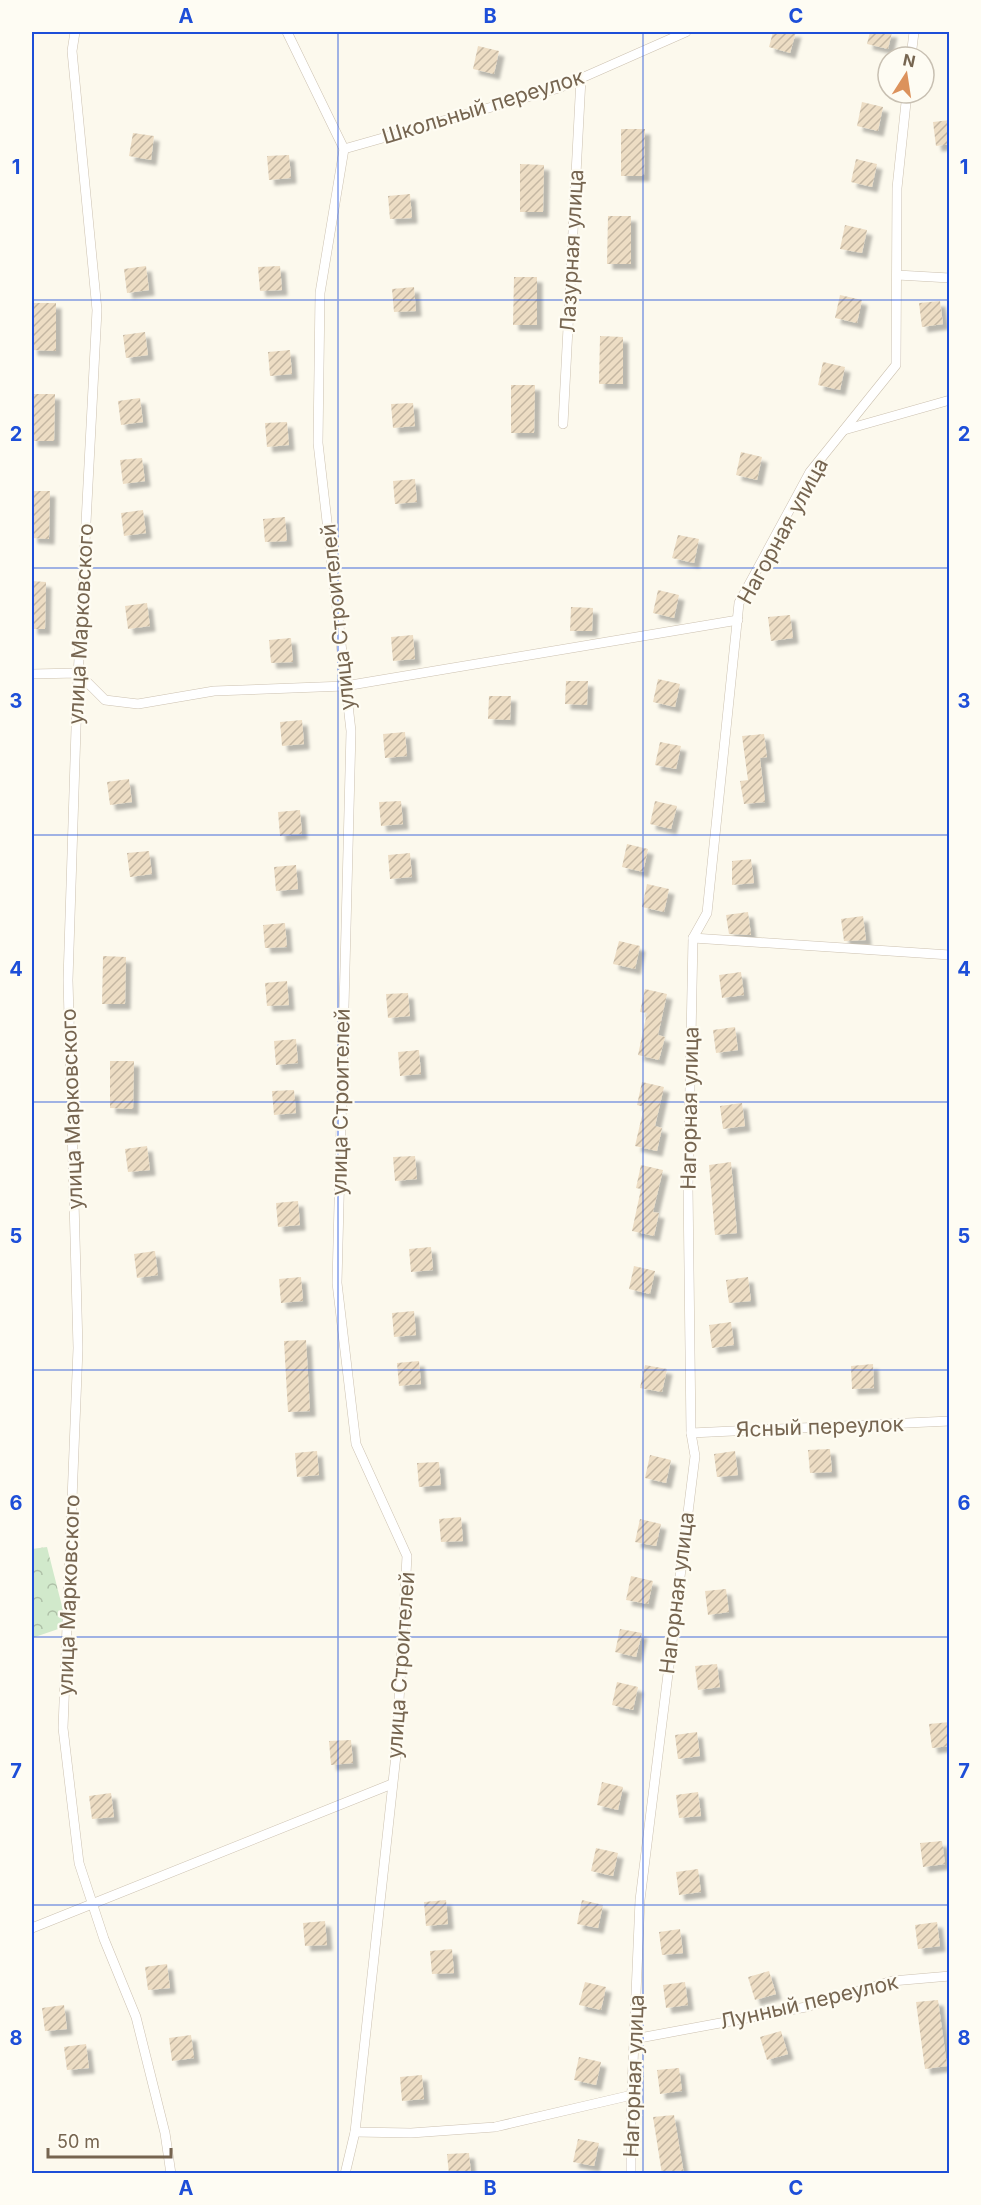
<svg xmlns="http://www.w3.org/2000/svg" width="981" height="2205" viewBox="0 0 981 2205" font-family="Inter,sans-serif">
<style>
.forest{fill:url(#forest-crowns)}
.building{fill:url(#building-hatch);filter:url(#shadow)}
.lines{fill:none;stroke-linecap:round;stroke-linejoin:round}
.service-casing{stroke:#ccc1b0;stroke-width:10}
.service{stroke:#fff;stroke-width:9}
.grid{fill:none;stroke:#1d4ed8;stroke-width:1.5;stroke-opacity:0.55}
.labels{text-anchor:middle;stroke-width:4.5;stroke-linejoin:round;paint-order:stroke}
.street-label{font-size:21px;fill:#766550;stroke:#fefcf3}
.neatline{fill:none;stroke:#1d4ed8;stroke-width:2}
.grid-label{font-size:20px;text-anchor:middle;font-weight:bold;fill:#1d4ed8}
</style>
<defs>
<pattern id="forest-crowns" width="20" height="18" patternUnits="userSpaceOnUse" patternTransform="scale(1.5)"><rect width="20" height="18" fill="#d1e9cb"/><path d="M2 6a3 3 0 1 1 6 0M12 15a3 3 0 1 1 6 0" fill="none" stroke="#aec0a7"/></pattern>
<pattern id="building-hatch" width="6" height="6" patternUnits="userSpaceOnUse" patternTransform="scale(1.5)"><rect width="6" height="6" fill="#edddc4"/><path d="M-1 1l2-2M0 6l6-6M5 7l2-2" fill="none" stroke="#c5b7a2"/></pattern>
<filter id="shadow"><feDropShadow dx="5.5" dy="5.5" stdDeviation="1.5" flood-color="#0004"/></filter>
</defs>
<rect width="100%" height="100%" fill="#fcf9ed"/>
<!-- forest -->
<path class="forest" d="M 47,1547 L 67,1626 L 32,1638 L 32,1549 Z"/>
<!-- building -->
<g class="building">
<path d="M 773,32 L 796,32 L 790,53 L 769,47 Z"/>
<path d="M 870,32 L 892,32 L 888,49 L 867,44 Z"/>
<path d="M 478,46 L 499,51 L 494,74 L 473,69 Z"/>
<path d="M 862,102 L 883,107 L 878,131 L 857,126 Z"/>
<path d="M 950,120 L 950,144 L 936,146 L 933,122 Z"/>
<path d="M 621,129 L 645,129 L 644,176 L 621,176 Z"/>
<path d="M 133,133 L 154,136 L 151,160 L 129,156 Z"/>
<path d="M 289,155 L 291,178 L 269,180 L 267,156 Z"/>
<path d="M 856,159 L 877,164 L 872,187 L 851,182 Z"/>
<path d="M 520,164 L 544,165 L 543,212 L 520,212 Z"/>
<path d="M 410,194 L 412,218 L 390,219 L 388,196 Z"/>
<path d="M 608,216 L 631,216 L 631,264 L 607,264 Z"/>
<path d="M 845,225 L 867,230 L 862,253 L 840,249 Z"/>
<path d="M 146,266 L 149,290 L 127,293 L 124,269 Z"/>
<path d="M 280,266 L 282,290 L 260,291 L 258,267 Z"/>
<path d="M 514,277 L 537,277 L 537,325 L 513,325 Z"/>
<path d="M 414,287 L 416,311 L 394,312 L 392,289 Z"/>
<path d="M 840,295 L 862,300 L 857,323 L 835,318 Z"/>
<path d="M 940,301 L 943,324 L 922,327 L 919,303 Z"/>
<path d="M 33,303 L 56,303 L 56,351 L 32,350 Z"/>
<path d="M 145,332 L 148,355 L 126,358 L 123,335 Z"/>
<path d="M 600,336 L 623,337 L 623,384 L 599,384 Z"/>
<path d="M 290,350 L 292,374 L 270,376 L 268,352 Z"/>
<path d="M 823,362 L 845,367 L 840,390 L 818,385 Z"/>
<path d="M 511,385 L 535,385 L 534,433 L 511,433 Z"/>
<path d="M 32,394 L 55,394 L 54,441 L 32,441 Z"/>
<path d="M 140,398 L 143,422 L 121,425 L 118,401 Z"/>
<path d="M 413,403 L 415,426 L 393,428 L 391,404 Z"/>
<path d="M 287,422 L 289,445 L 267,447 L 265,423 Z"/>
<path d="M 741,452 L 762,457 L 757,480 L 736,475 Z"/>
<path d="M 142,458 L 145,481 L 123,484 L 120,460 Z"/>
<path d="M 415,479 L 417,502 L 395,504 L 393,481 Z"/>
<path d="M 32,491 L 50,491 L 49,539 L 32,538 Z"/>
<path d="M 143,510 L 146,533 L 124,536 L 121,513 Z"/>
<path d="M 285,517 L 287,541 L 265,542 L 263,519 Z"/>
<path d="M 678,535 L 699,539 L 694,563 L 672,558 Z"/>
<path d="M 32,581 L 46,582 L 45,629 L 32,629 Z"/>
<path d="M 658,590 L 679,595 L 674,618 L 653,613 Z"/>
<path d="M 147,603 L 150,626 L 128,629 L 125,606 Z"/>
<path d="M 571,607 L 593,608 L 592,631 L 570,631 Z"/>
<path d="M 790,615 L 793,638 L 771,641 L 768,617 Z"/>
<path d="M 413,635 L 415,659 L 393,661 L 391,637 Z"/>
<path d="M 291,638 L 293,662 L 271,663 L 269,640 Z"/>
<path d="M 658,679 L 680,684 L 675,707 L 653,702 Z"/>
<path d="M 566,681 L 588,681 L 587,705 L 565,704 Z"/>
<path d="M 489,696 L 511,696 L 510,720 L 488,719 Z"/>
<path d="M 302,720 L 304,744 L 282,746 L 280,722 Z"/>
<path d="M 405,732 L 407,756 L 385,758 L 383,734 Z"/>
<path d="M 764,734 L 767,757 L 760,758 L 765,802 L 744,804 L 740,781 L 748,780 L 742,736 Z"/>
<path d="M 660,742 L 681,746 L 676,769 L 655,765 Z"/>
<path d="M 129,779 L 132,802 L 110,805 L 107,782 Z"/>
<path d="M 401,801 L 403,824 L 381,826 L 379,802 Z"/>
<path d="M 655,801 L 677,806 L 671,829 L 650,824 Z"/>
<path d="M 300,810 L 302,834 L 280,836 L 278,812 Z"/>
<path d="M 627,844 L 648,849 L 643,872 L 622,867 Z"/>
<path d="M 149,851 L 152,874 L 130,877 L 127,853 Z"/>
<path d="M 410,853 L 412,877 L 390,879 L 388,855 Z"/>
<path d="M 751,859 L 754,883 L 732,885 L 732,861 Z"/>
<path d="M 296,865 L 298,889 L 276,891 L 274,867 Z"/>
<path d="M 647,884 L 669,889 L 664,912 L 642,907 Z"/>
<path d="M 748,912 L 751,935 L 729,934 L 726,915 Z"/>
<path d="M 863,916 L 866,940 L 844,941 L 841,919 Z"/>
<path d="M 285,923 L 287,947 L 265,948 L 263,925 Z"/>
<path d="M 619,941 L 640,946 L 635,969 L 613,964 Z"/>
<path d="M 103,956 L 126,957 L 125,1004 L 102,1004 Z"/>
<path d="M 741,972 L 744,995 L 722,998 L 719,975 Z"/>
<path d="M 287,981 L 289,1005 L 267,1006 L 265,983 Z"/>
<path d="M 645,989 L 667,994 L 658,1035 L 665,1037 L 659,1060 L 638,1055 L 647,1013 L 640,1012 Z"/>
<path d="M 408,993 L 410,1016 L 388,1018 L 386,994 Z"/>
<path d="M 735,1027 L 738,1050 L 716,1053 L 713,1030 Z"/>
<path d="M 296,1039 L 298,1063 L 276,1065 L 274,1041 Z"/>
<path d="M 419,1050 L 421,1074 L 400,1076 L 398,1052 Z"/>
<path d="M 110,1061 L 134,1061 L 133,1109 L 110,1108 Z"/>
<path d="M 642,1082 L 664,1087 L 655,1126 L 662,1128 L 657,1151 L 635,1146 L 644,1107 L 637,1105 Z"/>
<path d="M 294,1090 L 296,1113 L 274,1115 L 272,1091 Z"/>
<path d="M 742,1103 L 745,1126 L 723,1129 L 720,1106 Z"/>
<path d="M 147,1146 L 150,1170 L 128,1172 L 125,1149 Z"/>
<path d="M 415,1156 L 417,1179 L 395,1181 L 393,1157 Z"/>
<path d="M 731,1162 L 737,1233 L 715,1235 L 709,1165 Z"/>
<path d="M 641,1165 L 663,1170 L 653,1212 L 659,1213 L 654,1236 L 632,1231 L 641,1189 L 636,1188 Z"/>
<path d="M 298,1201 L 300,1225 L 278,1227 L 276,1203 Z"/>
<path d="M 431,1247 L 433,1270 L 411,1272 L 409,1249 Z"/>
<path d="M 155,1251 L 158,1275 L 137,1278 L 134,1254 Z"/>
<path d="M 634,1266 L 655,1271 L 650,1294 L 629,1289 Z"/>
<path d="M 301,1277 L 303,1301 L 281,1303 L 279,1279 Z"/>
<path d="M 748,1277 L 751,1301 L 729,1303 L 726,1280 Z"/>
<path d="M 414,1311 L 416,1335 L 394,1337 L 392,1313 Z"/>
<path d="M 731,1322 L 734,1345 L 712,1348 L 709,1325 Z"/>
<path d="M 306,1340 L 310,1411 L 288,1412 L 284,1341 Z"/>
<path d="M 419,1361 L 421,1384 L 399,1386 L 397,1363 Z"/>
<path d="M 873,1364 L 874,1388 L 852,1389 L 851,1366 Z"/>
<path d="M 645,1365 L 667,1369 L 662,1392 L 640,1388 Z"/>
<path d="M 830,1449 L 832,1472 L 810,1473 L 808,1450 Z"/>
<path d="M 317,1451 L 319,1475 L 297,1477 L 295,1453 Z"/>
<path d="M 735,1451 L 738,1475 L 717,1477 L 714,1454 Z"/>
<path d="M 650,1455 L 671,1460 L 666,1483 L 645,1478 Z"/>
<path d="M 439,1462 L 441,1485 L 419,1487 L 417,1463 Z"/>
<path d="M 461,1517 L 463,1541 L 441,1542 L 439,1519 Z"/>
<path d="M 640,1519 L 661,1524 L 656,1546 L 635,1542 Z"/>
<path d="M 631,1576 L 653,1581 L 648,1604 L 626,1600 Z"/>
<path d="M 726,1589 L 729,1612 L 708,1615 L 705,1591 Z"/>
<path d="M 620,1629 L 642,1633 L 636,1657 L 615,1652 Z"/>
<path d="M 717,1664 L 720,1687 L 698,1690 L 695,1666 Z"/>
<path d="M 617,1682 L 638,1687 L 633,1710 L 612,1705 Z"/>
<path d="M 950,1722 L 950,1746 L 932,1748 L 929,1724 Z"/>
<path d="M 697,1732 L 700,1756 L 678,1759 L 675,1735 Z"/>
<path d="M 351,1740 L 353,1763 L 331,1765 L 329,1741 Z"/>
<path d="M 602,1782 L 623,1787 L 618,1810 L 597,1805 Z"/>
<path d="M 698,1792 L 701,1816 L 679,1818 L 676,1795 Z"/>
<path d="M 111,1793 L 114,1817 L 92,1819 L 89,1796 Z"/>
<path d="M 942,1841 L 945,1864 L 923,1867 L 920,1843 Z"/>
<path d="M 596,1848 L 618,1853 L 613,1876 L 591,1871 Z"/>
<path d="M 698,1869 L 701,1892 L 679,1895 L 676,1872 Z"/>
<path d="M 446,1900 L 448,1924 L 426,1926 L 424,1902 Z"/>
<path d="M 582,1900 L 603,1905 L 598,1928 L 577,1924 Z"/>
<path d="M 325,1921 L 327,1945 L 305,1946 L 303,1923 Z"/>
<path d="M 937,1922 L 940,1946 L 918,1949 L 915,1925 Z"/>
<path d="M 680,1929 L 683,1953 L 662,1955 L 659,1932 Z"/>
<path d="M 452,1949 L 454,1973 L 432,1974 L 430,1951 Z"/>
<path d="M 167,1964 L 170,1988 L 148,1990 L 145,1967 Z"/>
<path d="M 769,1971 L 776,1994 L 755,2000 L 748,1977 Z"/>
<path d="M 585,1982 L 606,1987 L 601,2010 L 579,2005 Z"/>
<path d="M 685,1982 L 688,2005 L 666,2008 L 663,1985 Z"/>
<path d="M 938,2000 L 947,2066 L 925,2069 L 916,2002 Z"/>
<path d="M 64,2005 L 67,2029 L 45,2031 L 42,2008 Z"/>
<path d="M 781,2031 L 788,2054 L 767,2060 L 760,2037 Z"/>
<path d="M 191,2035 L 194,2058 L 172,2061 L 169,2038 Z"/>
<path d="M 86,2044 L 89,2068 L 67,2070 L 64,2047 Z"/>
<path d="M 579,2057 L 601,2062 L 596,2085 L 574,2080 Z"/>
<path d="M 679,2068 L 682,2091 L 660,2094 L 657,2070 Z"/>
<path d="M 422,2075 L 424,2099 L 402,2101 L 400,2077 Z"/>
<path d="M 674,2115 L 684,2174 L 662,2174 L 653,2117 Z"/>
<path d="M 578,2139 L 599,2143 L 594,2166 L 573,2162 Z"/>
<path d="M 469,2153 L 471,2174 L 449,2174 L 447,2154 Z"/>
</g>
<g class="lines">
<!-- service casing -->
<g class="service-casing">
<g id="service">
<path d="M 75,32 L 72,51 L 97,310 L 77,697 L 68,980 L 78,1348 L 63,1728 L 79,1863 L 104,1939 L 136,2017 L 165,2133 L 171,2174"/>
<path d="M 287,32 L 344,149 L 320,293 L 318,443 L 351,731 L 337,1283 L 356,1444 L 407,1556 L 396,1755 L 355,2132 L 345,2174"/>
<path d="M 911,57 L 914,32"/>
<path d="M 344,149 L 559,88 L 686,32"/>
<path d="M 897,275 L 950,278"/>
<path d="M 563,424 L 581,78"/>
<path d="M 844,430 L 950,400"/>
<path d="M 32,674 L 78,673 L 105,700 L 138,704 L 214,691 L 345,686 L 738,620"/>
<path d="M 693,938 L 950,955"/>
<path d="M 691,1433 L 950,1421"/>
<path d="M 32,1928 L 392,1784"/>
<path d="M 634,2039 L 806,2007 L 892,1981 L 950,1976"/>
<path d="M 355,2132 L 411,2133 L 495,2127 L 632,2095"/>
<path d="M 631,2174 L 631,2111 L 640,1900 L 695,1456 L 691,1433 L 688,1187 L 693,938 L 707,913 L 739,603 L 810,472 L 896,365 L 897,188 L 907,93"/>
</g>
</g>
<!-- service -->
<use href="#service" class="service"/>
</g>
<!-- grid -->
<path class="grid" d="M 338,32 L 338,2174M 643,32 L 643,2174M 32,300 L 950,300M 32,568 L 950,568M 32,835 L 950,835M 32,1102 L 950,1102M 32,1370 L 950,1370M 32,1637 L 950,1637M 32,1905 L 950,1905"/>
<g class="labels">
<!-- street labels -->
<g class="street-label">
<text transform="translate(483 107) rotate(-17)" y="7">Школьный переулок</text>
<text transform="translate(572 251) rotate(-87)" y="7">Лазурная улица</text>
<text transform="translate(783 531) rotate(-61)" y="7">Нагорная улица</text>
<text transform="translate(338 617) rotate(-96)" y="7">улица Строителей</text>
<text transform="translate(81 624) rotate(-87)" y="7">улица Марковского</text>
<text transform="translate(341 1102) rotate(-89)" y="7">улица Строителей</text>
<text transform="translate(690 1108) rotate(-89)" y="7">Нагорная улица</text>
<text transform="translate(72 1109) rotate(-92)" y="7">улица Марковского</text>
<text transform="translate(820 1427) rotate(-2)" y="7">Ясный переулок</text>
<text transform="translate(677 1593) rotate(-83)" y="7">Нагорная улица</text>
<text transform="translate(69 1595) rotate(-88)" y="7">улица Марковского</text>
<text transform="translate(401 1665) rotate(-86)" y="7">улица Строителей</text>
<text transform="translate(809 2002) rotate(-13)" y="7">Лунный переулок</text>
<text transform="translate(634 2076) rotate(-88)" y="7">Нагорная улица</text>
</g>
</g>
<!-- border -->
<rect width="981" height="2205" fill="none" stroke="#fefcf3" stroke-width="66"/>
<!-- north arrow -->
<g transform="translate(906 75) rotate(12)"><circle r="28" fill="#fefcf3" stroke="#c8c0b2" stroke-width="1.5"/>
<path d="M0-4.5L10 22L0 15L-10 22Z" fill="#dc925c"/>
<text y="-9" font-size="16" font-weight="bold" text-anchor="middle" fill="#766550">N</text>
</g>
<!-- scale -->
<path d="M48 2148v9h123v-9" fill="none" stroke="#766550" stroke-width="3"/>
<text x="57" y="2148" font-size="18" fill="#766550" stroke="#fefcf3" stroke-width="4.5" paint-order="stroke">50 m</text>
<rect x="33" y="33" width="915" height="2139" class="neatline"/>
<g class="grid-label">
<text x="186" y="23">A</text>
<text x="490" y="23">B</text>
<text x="796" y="23">C</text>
<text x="16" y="174">1</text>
<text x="964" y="174">1</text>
<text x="16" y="441">2</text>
<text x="964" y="441">2</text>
<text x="16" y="708">3</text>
<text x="964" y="708">3</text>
<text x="16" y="976">4</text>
<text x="964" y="976">4</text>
<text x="16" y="1243">5</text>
<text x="964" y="1243">5</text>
<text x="16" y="1510">6</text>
<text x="964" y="1510">6</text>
<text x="16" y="1778">7</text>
<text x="964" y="1778">7</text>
<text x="16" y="2045">8</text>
<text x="964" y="2045">8</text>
<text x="186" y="2195">A</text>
<text x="490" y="2195">B</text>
<text x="796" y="2195">C</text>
</g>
</svg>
